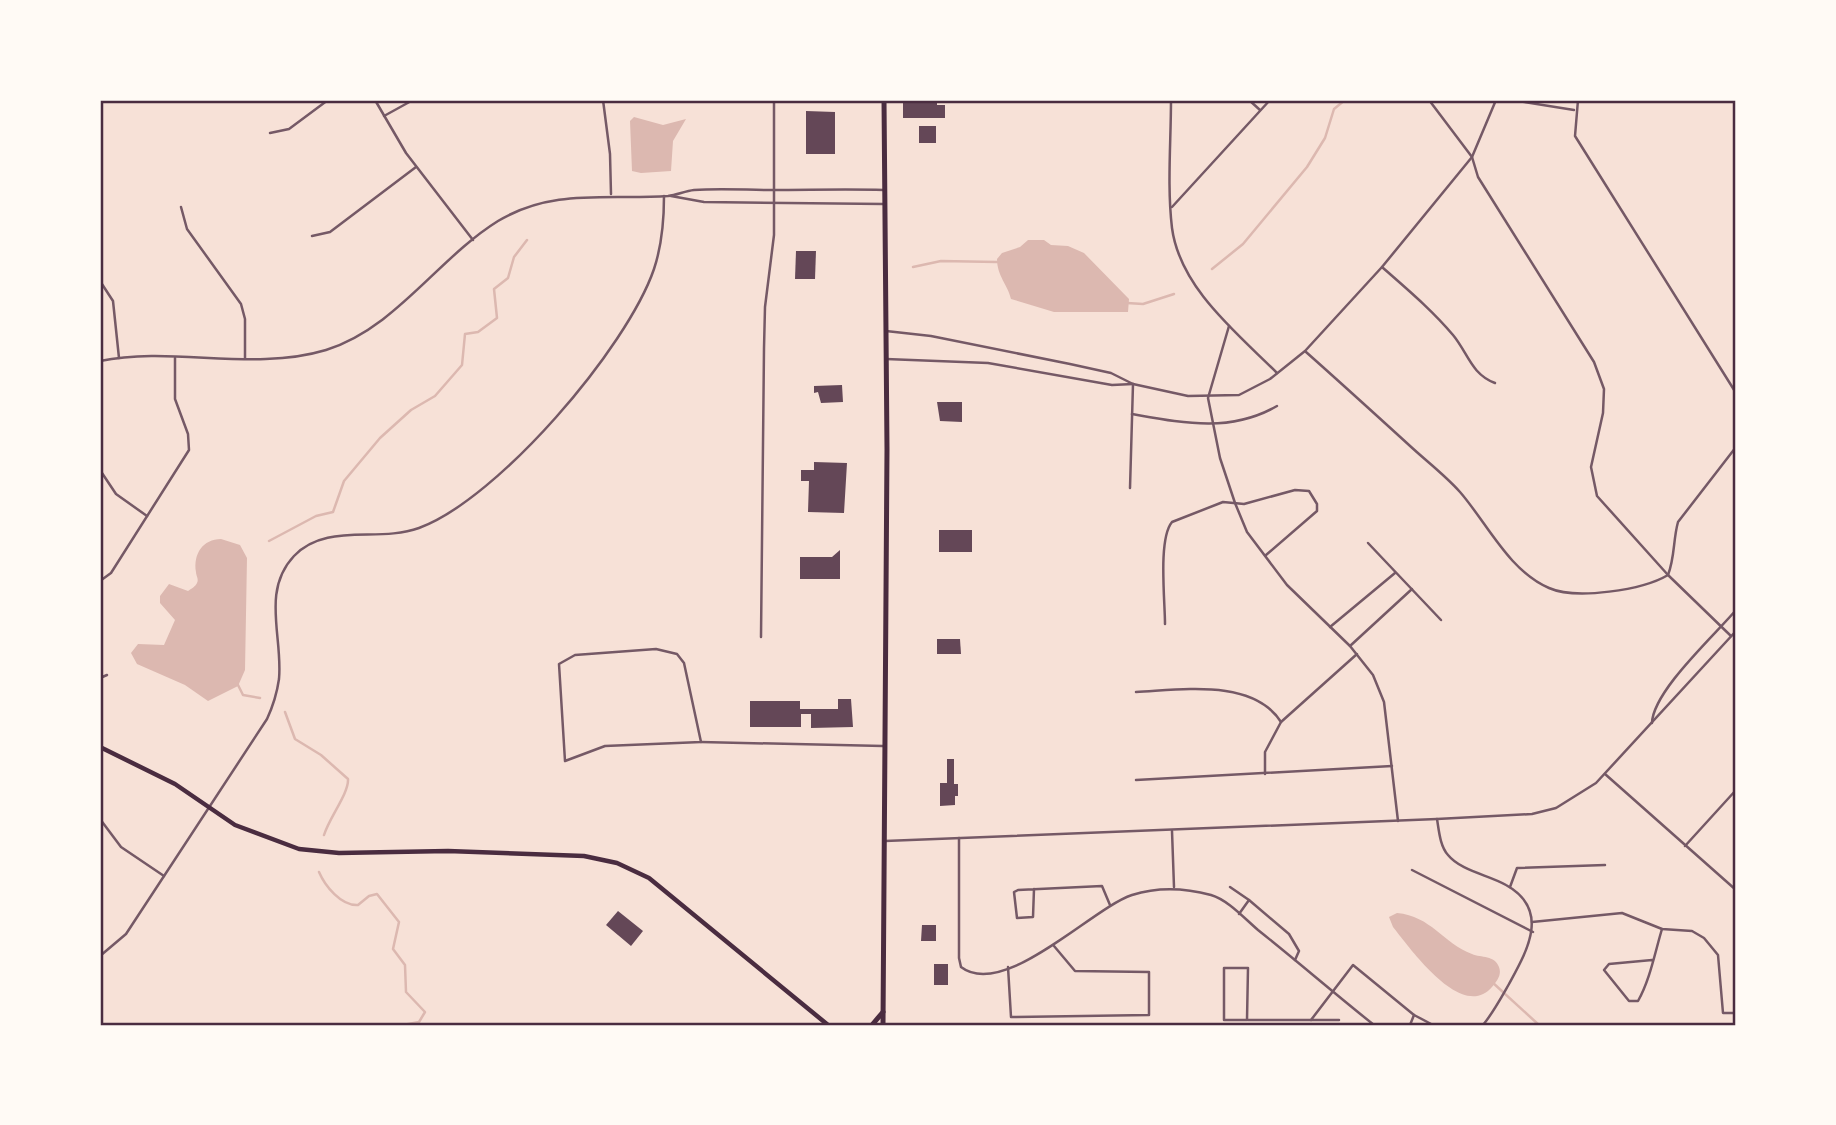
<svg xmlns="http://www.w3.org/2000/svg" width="1836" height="1125" viewBox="0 0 1836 1125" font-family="'DejaVu Sans',sans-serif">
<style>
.water{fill:#dcb8b0}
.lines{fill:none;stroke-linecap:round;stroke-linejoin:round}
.stream{stroke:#dcb8b0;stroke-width:2.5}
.building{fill:#644757}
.minor{stroke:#755966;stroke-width:2.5}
.secondary{stroke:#4a2c40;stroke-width:4.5}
.primary{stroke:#4a2c40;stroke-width:5}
.neatline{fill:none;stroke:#4a2c40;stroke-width:2.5}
</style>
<rect width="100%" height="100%" fill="#f7e1d7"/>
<!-- water -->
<g class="water">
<path d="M 634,117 L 663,125 L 686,119 L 673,141 L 671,171 L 641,173 L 632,171 L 630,121 Z"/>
<path d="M 1028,240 L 1044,240 L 1051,245 L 1068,246 L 1084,253 L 1129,299 L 1128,312 L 1054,312 L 1011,299 C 1008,285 997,276 997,259 L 1002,253 L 1020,247 Z"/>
<path d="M 221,539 L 240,545 L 247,558 L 245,670 L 238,686 L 208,701 L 185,685 L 137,664 L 131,653 L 138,644 L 164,645 L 175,620 L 160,603 L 160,596 L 169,584 L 188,591 C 191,589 196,586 197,583 C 199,579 196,576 196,572 C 193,554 203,539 221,539 Z"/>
<path d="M 1397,913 C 1431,916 1443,943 1472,954 C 1481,958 1495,955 1499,967 C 1502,975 1497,981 1492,987 C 1462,1022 1410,948 1393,927 L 1389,917 Z"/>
</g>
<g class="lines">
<!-- stream -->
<g class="stream">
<path d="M 913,267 L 941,261 L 997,262"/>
<path d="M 1212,269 L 1243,244 L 1307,167 L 1325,138 L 1334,109 L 1345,100"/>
<path d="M 1127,303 L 1143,304 L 1174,294"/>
<path d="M 269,541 L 316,516 L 333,512 L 344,481 L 380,438 L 411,410 L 435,396 L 462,365 L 465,334 L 478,332 L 497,318 L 494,289 L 508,278 L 514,257 L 527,240"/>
<path d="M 238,685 L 243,695 L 260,698"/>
<path d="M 285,712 L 295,739 L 321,755 L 348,779 C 349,793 329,818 324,835"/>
<path d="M 319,872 C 325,886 341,906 358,905 L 369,896 L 377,894 L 399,922 L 393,949 L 405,965 L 406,992 L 425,1012 L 419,1022 L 403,1025"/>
<path d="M 1492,982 L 1539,1025"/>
</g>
</g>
<!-- building -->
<g class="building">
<path d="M 912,100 L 937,100 L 937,105 L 945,105 L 945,118 L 903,118 L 903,103 L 912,103 Z"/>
<path d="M 806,111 L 835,112 L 835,154 L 806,154 Z"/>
<rect x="919" y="126" width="17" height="17"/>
<path d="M 796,251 L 816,251 L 815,279 L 795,279 Z"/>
<path d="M 842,385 L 843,402 L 821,403 L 818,392 L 814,393 L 814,386 Z"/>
<path d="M 937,402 L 962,402 L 962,422 L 940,421 Z"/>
<path d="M 814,462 L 847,463 L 844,513 L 808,512 L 809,481 L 801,481 L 801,470 L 814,470 Z"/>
<rect x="939" y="530" width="33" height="22"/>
<path d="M 840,550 L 840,579 L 800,579 L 800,557 L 832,557 Z"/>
<path d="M 937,639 L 960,639 L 961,654 L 937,654 Z"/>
<path d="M 838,699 L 851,699 L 853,727 L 811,728 L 811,714 L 801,714 L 801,727 L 750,727 L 750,701 L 800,701 L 800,709 L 838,709 Z"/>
<path d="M 947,759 L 954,759 L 954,784 L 958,784 L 958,796 L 955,796 L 955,805 L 940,806 L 940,783 L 947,783 Z"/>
<path d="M 618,911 L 643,931 L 631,946 L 606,925 Z"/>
<path d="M 922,925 L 936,925 L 936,941 L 921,941 Z"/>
<rect x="934" y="964" width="14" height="21"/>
</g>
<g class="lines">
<!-- minor -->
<g class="minor">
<path d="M 375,100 L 406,153 L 473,240"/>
<path d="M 603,100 L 610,154 L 611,194"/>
<path d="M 1171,100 C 1171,142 1167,186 1172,228 C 1180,288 1237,333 1277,373"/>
<path d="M 1249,100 L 1260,110"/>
<path d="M 1429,100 L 1472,157 L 1478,177 L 1594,362 L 1604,389 L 1603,413 L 1591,467 L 1597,496 L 1668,575 L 1731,636"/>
<path d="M 1512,100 L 1574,110"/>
<path d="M 1578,100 L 1575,136 L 1736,393"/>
<path d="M 384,116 L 413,100"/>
<path d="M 270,133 L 289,129 L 328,100"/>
<path d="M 671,196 L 704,202 L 884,204"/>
<path d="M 181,207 L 187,229 L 241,304 L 245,319 L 245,358"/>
<path d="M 1172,207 L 1270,100"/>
<path d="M 312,236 L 330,232 L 416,167"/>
<path d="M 1382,267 C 1407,289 1432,310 1453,335 C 1468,353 1471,374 1495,383"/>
<path d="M 100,281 L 113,301 L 119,358"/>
<path d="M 1229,326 L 1208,398 L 1220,458 L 1235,503 L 1247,532 L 1287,585 L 1350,646 L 1373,675 L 1384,702 L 1398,821"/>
<path d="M 886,331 L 931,336 L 1070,364 L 1111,373 L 1133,384 L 1188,396 L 1239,395 L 1270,379 L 1305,351 L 1382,267 L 1472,157 L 1496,100"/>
<path d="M 1306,352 C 1341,383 1375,414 1409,445 C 1425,460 1445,475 1460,492 C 1487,523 1509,571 1549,588 C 1576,600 1643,590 1668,575 C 1675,557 1673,540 1678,522 L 1736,447"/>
<path d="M 886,359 L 988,363 L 1112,385 L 1133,384"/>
<path d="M 100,361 C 173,346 253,372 326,350 C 396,328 437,259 498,221 C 553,188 608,200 668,196 C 677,195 685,191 694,190 C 720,188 747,190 773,190 C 810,190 847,189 884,190"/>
<path d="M 1132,414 C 1183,423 1230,433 1277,406"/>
<path d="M 100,470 L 116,494 L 147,516"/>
<path d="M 1130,488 L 1133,384"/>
<path d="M 1368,543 L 1441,620"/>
<path d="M 100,581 L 111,573 L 189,450 L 188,434 L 175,399 L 175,358"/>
<path d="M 1165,624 C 1165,600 1158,539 1172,522 L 1223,502 L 1244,504 L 1295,490 L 1309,491 L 1317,504 L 1317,511 L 1266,555"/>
<path d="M 1330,627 L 1395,573"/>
<path d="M 761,637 L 764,348 L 765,307 L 774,235 L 774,100"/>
<path d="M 1350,646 L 1412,589"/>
<path d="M 656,649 L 677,654 L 684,663 L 701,742 L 605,746 L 565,761 L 559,664 L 575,655 Z"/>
<path d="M 100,678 L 107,675"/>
<path d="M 1136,692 C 1181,690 1253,678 1281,722"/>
<path d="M 1652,723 C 1653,691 1714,636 1736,610"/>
<path d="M 701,742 L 883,746"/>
<path d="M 1265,774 L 1265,752 L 1281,722 L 1357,654"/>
<path d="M 1605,774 L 1736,890"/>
<path d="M 1136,780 L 1392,766"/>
<path d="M 100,819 L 121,847 L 164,876"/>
<path d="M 1437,819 C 1439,831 1440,846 1448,855 C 1461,871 1489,875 1506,885 C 1551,910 1527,951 1509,984 C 1501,998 1493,1013 1483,1025"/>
<path d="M 1172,831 L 1174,887"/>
<path d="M 959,838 L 959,958 L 961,967 C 1004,1000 1092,908 1132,895 C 1157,887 1185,888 1211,895 C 1228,900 1244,918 1258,930 C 1297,961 1335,994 1374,1025"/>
<path d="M 885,841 L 1437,819 L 1532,814 L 1556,808 L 1596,783 L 1736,631"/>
<path d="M 1685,846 L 1736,790"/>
<path d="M 1412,870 L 1533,932"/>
<path d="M 1230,887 L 1249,900"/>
<path d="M 1510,887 L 1517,868 L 1605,865"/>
<path d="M 1034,889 L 1033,917 L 1017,918 L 1014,892 L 1018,890 L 1102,886 L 1110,905"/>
<path d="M 1239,914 L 1249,900 L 1289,934 L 1299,951 L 1295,960"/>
<path d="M 1532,922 L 1622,913 L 1662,929 L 1692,931 L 1704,938 L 1718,955 L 1723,1013 L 1736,1013"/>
<path d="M 100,956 L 126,934 L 267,719 C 273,706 277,693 279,679 C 283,637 261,591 294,556 C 326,522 378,543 419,528 C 498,499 627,348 654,269 C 662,245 664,221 664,196"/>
<path d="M 1652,960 L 1609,964 L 1604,970 L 1629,1001 L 1638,1001 C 1650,980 1655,952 1662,929"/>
<path d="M 1008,967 L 1011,1017 L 1149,1015 L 1149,972 L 1075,971 L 1054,946"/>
<path d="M 1224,968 L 1248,968 L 1247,1020 L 1224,1020 Z"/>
<path d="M 1248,1020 L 1339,1020"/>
<path d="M 1311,1020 L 1353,965 L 1414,1015 L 1433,1025"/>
<path d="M 1410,1025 L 1414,1015"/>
</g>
<!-- secondary -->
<path class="secondary" d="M 100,747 L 175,784 L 235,825 L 299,849 L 339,853 L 448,851 L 584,856 L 617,863 L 649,878 L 828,1025"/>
<!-- primary -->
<g class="primary">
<path d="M 872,1025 L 883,1012"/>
<path d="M 883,1025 L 887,449 L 884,100"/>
</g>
</g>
<!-- border -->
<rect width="1836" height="1125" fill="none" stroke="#fffaf5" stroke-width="203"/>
<rect x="102" y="102" width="1632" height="922" class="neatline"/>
</svg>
